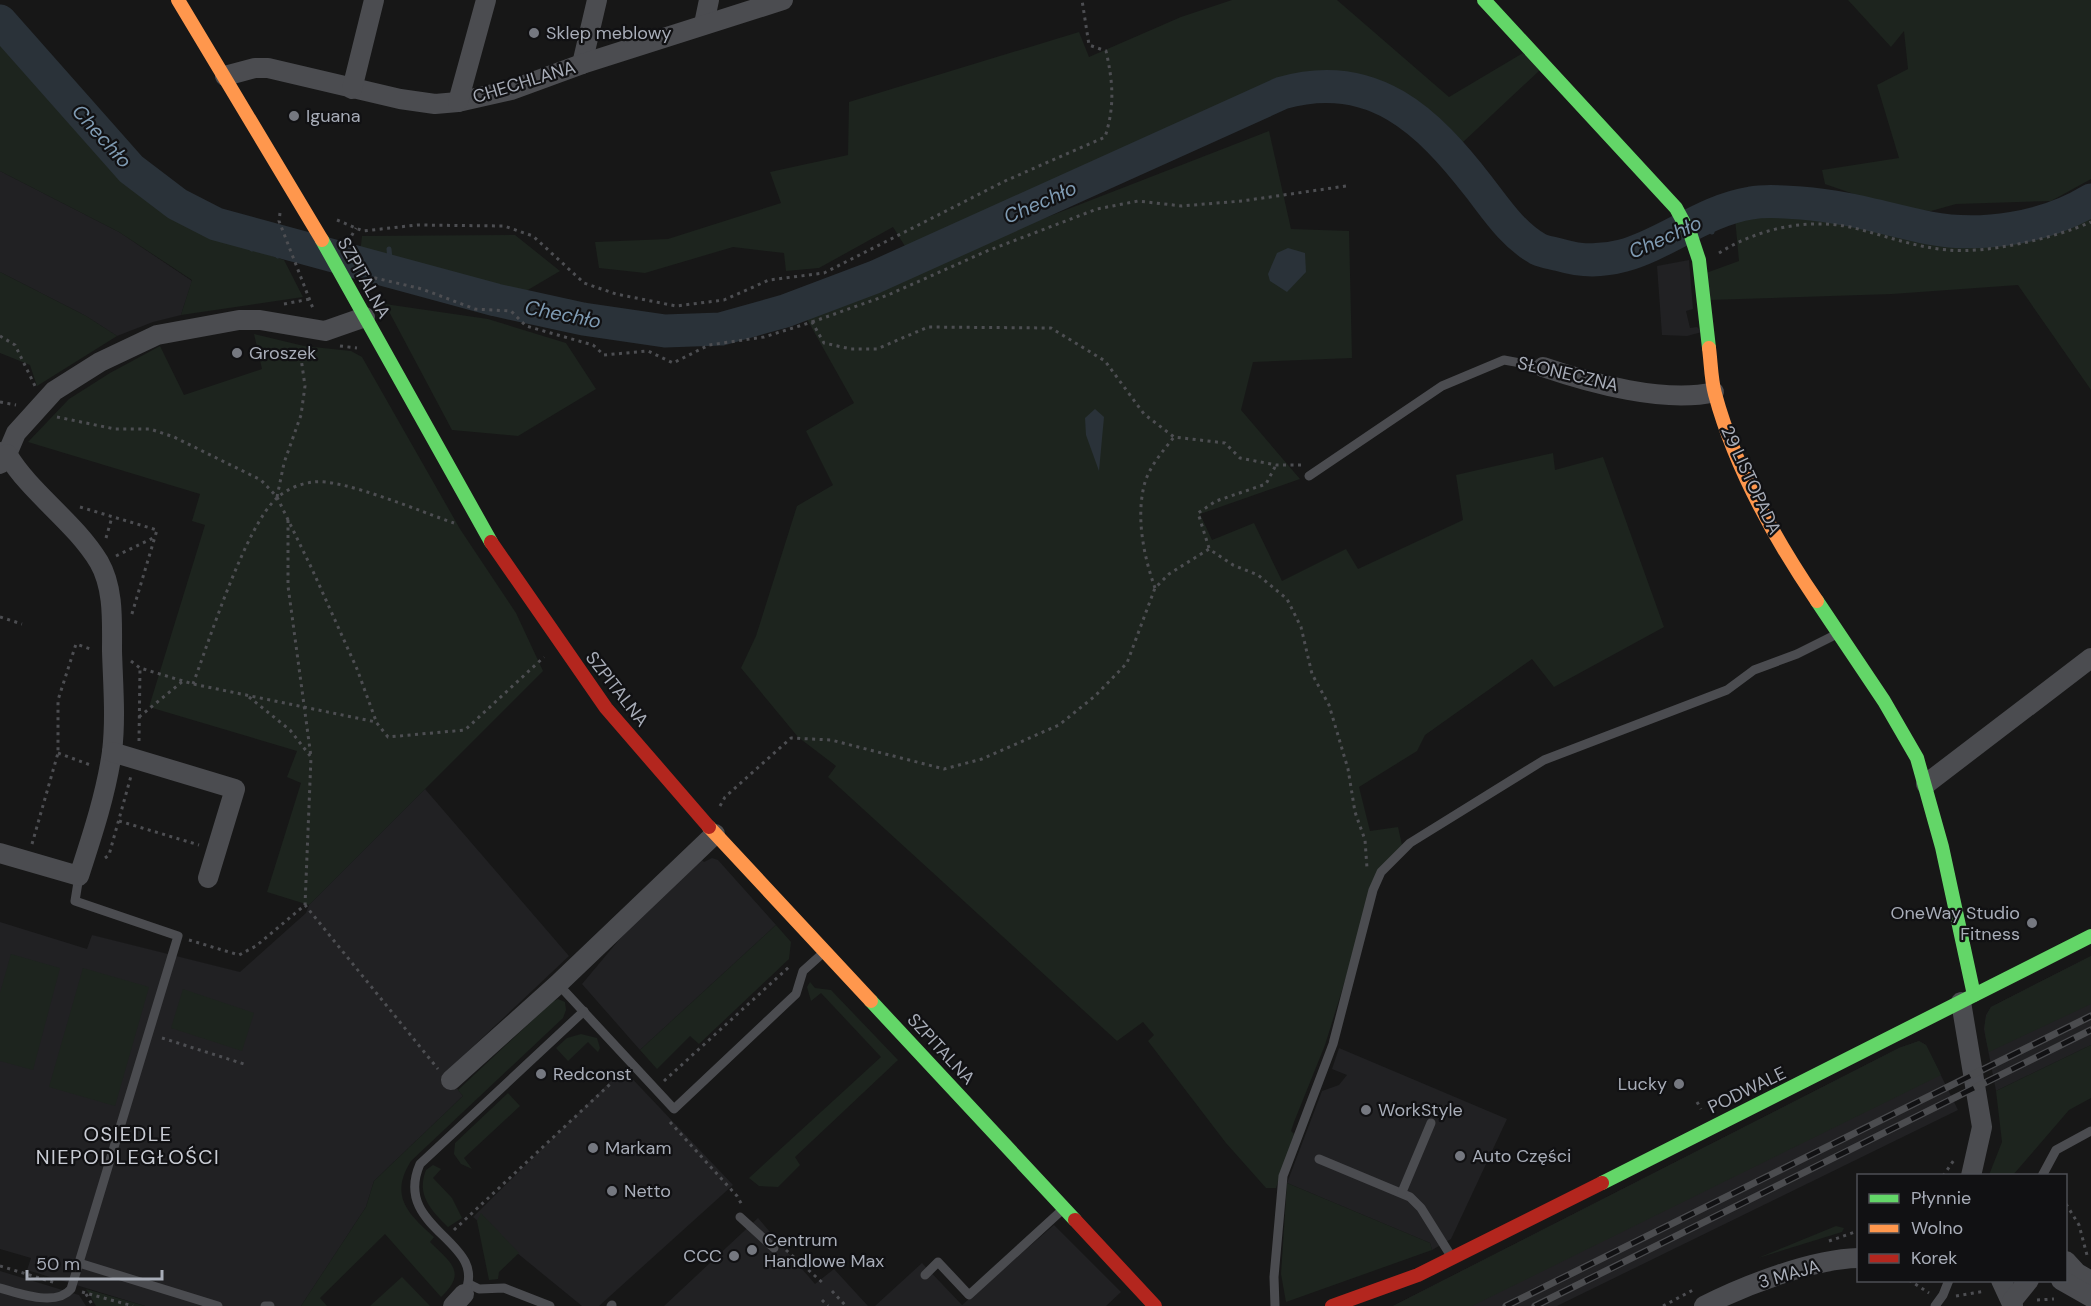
<svg xmlns="http://www.w3.org/2000/svg" width="2091" height="1306" viewBox="0 0 2091 1306" font-family="'DM Sans',sans-serif">
<style>
.built{fill:#212123}
.green{fill:#1d241e}
.water{fill:#2a3239}
.lines{fill:none;stroke-linecap:round;stroke-linejoin:round}
.stream{stroke:#2a3239;stroke-width:5}
.river{stroke:#2a3239;stroke-width:33}
.path{stroke:#4d4e52;stroke-width:3;stroke-dasharray:3 4.5;stroke-linecap:butt}
.lane{stroke:#4b4c50;stroke-width:9}
.street{stroke:#4b4c50;stroke-width:20}
.fast{stroke:#63d668;stroke-width:14}
.slow{stroke:#ff974d;stroke-width:14}
.jam{stroke:#b3261e;stroke-width:14}
.rail-casing{stroke:#4b4c4f;stroke-width:7}
.rail{stroke:#111113;stroke-width:4.5;stroke-dasharray:14;stroke-linecap:butt}
.poi-dot{fill:#757880;stroke:#111113;stroke-width:2}
.labels{text-anchor:middle;stroke-width:4.5;stroke-linejoin:round;paint-order:stroke}
.poi-label{font-size:18px;fill:#a8adb8;stroke:#111113;text-anchor:start}
.street-label{font-size:18px;fill:#a8adb8;stroke:#111113}
.water-label{font-size:20px;font-style:italic;fill:#7f9bb3;stroke:#111113}
.neighbourhood-label{font-size:20px;letter-spacing:1.5px;fill:#c9ccd4;stroke:#111113}
</style>
<rect width="100%" height="100%" fill="#171717"/>
<!-- built -->
<g class="built">
<path d="M 0,171 L 119,232 L 192,281 L 181,315 L 153,322 L 117,336 L 86,316 L 0,272 Z"/>
<path d="M 1689,260 L 1693,309 L 1686,311 L 1690,328 L 1697,327 L 1702,332 L 1687,336 L 1662,335 L 1657,266 Z"/>
<path d="M 425,789 L 569,956 L 445,1073 L 463,1096 L 374,1181 L 366,1207 L 301,1306 L 145,1306 L 27,1270 L 31,1258 L 0,1249 L 0,922 L 87,949 L 92,935 L 240,972 L 306,913 L 309,905 Z"/>
<path d="M 712,858 L 718,860 L 776,925 L 640,1050 L 582,984 L 634,922 L 702,860 L 704,862 Z"/>
<path d="M 2091,956 L 2091,1045 L 1996,1091 L 1984,1029 L 1986,1015 L 1991,1007 Z"/>
<path d="M 1919,1041 L 1926,1045 L 1958,1110 L 1557,1306 L 1393,1306 L 1899,1048 Z"/>
<path d="M 1339,1048 L 1507,1119 L 1451,1239 L 1432,1250 L 1430,1243 L 1287,1183 L 1322,1091 L 1339,1085 L 1347,1075 L 1332,1069 Z"/>
<path d="M 623,1069 L 733,1185 L 599,1306 L 582,1306 L 473,1217 Z"/>
<path d="M 758,1218 L 815,1284 L 834,1269 L 868,1306 L 664,1306 Z"/>
<path d="M 1054,1225 L 1121,1292 L 1106,1306 L 875,1306 L 922,1263 L 962,1305 Z"/>
<path d="M 0,1271 L 79,1295 L 86,1306 L 0,1306 Z"/>
</g>
<!-- green -->
<g class="green">
<path d="M 1232,0 L 1337,0 L 1449,97 L 1523,53 L 1540,70 L 1462,143 L 1403,96 L 1349,81 L 1309,80 L 1271,86 L 908,251 L 893,227 L 819,268 L 786,271 L 784,253 L 733,247 L 645,273 L 599,268 L 595,242 L 668,239 L 781,203 L 770,172 L 848,155 L 849,102 L 1079,32 L 1089,57 L 1181,17 Z"/>
<path d="M 1848,0 L 2091,0 L 2091,179 L 2051,201 L 1956,204 L 1931,211 L 1897,209 L 1825,184 L 1822,170 L 1899,158 L 1877,85 L 1908,69 L 1904,31 L 1891,47 Z"/>
<path d="M 0,35 L 138,188 L 206,234 L 284,260 L 303,297 L 181,315 L 192,280 L 119,232 L 0,171 Z"/>
<path d="M 1269,131 L 1291,229 L 1349,231 L 1352,358 L 1253,362 L 1241,410 L 1300,479 L 1200,514 L 1212,540 L 1254,523 L 1282,581 L 1346,549 L 1358,569 L 1463,520 L 1456,475 L 1553,453 L 1555,470 L 1603,457 L 1664,627 L 1554,687 L 1532,659 L 1425,735 L 1417,751 L 1359,787 L 1370,831 L 1398,827 L 1402,845 L 1379,871 L 1325,1045 L 1294,1122 L 1291,1131 L 1294,1134 L 1276,1188 L 1266,1188 L 1226,1143 L 1148,1041 L 1154,1035 L 1143,1022 L 1117,1041 L 828,777 L 836,766 L 798,737 L 741,668 L 756,636 L 797,506 L 833,485 L 806,431 L 854,403 L 803,312 Z"/>
<path d="M 2091,207 L 2091,390 L 2018,285 L 1892,294 L 1708,300 L 1706,273 L 1739,261 L 1735,218 C 1796,193 1887,230 1951,235 C 1976,237 2008,238 2032,232 C 2052,227 2072,215 2091,207 Z"/>
<path d="M 515,235 L 560,271 L 521,294 L 360,253 L 362,236 Z"/>
<path d="M 0,272 L 86,316 L 117,336 L 37,386 L 30,365 L 0,353 Z"/>
<path d="M 385,304 L 488,319 L 566,343 L 596,389 L 518,436 L 452,430 Z"/>
<path d="M 254,334 L 304,346 L 351,351 L 362,357 L 460,529 L 516,613 L 543,671 L 309,905 L 267,892 L 301,783 L 287,777 L 297,751 L 149,707 L 205,525 L 192,521 L 200,494 L 28,442 L 69,399 L 110,373 L 160,346 L 184,395 L 262,369 Z"/>
<path d="M 776,925 L 791,942 L 789,959 L 699,1044 L 690,1036 L 657,1069 L 640,1050 Z"/>
<path d="M 11,954 L 60,968 L 33,1070 L 0,1061 L 0,993 Z"/>
<path d="M 2091,956 L 2091,1004 L 1989,1052 C 1985,1036 1981,1022 1991,1007 Z"/>
<path d="M 83,968 L 149,987 L 115,1106 L 49,1087 Z"/>
<path d="M 810,982 L 815,988 L 831,990 L 898,1060 L 795,1157 L 800,1165 L 778,1187 L 759,1186 L 749,1178 L 881,1057 L 821,993 L 811,1001 L 807,987 Z"/>
<path d="M 183,989 L 254,1013 L 242,1051 L 171,1028 Z"/>
<path d="M 558,999 L 565,1002 L 566,1010 L 563,1018 L 411,1161 C 389,1196 408,1214 434,1237 L 430,1242 C 450,1262 468,1272 441,1297 L 385,1234 L 320,1298 L 327,1306 L 301,1306 L 366,1207 L 374,1181 L 463,1096 L 458,1090 L 552,1002 Z"/>
<path d="M 581,1034 L 597,1038 L 600,1048 L 598,1052 L 588,1042 L 568,1061 L 556,1048 L 567,1038 Z"/>
<path d="M 1919,1041 L 1926,1045 L 1941,1075 L 1472,1306 L 1393,1306 L 1899,1048 Z"/>
<path d="M 2091,1045 L 2091,1098 L 2069,1110 L 2013,1175 L 1989,1175 L 2002,1142 L 1996,1091 Z"/>
<path d="M 508,1093 L 520,1106 L 464,1158 L 472,1169 L 461,1164 L 454,1154 L 455,1143 Z"/>
<path d="M 433,1165 L 441,1169 L 433,1178 L 452,1198 L 462,1218 L 448,1227 C 431,1210 416,1195 426,1170 Z"/>
<path d="M 1287,1183 L 1430,1243 L 1432,1250 L 1286,1302 L 1281,1274 Z"/>
<path d="M 481,1213 L 519,1253 L 499,1272 L 498,1279 L 489,1280 L 477,1221 Z"/>
<path d="M 1836,1226 L 1844,1228 L 1842,1232 L 1758,1258 Z"/>
<path d="M 402,1277 L 430,1306 L 370,1306 Z"/>
<path d="M 86,1289 L 145,1306 L 96,1306 Z"/>
</g>
<!-- water -->
<g class="water">
<path d="M 1288,248 L 1305,253 L 1306,272 L 1287,292 L 1270,281 L 1268,274 L 1277,253 Z"/>
<path d="M 1095,409 L 1104,417 L 1099,471 L 1086,435 L 1085,418 Z"/>
</g>
<g class="lines">
<!-- stream -->
<g class="stream">
<path d="M 1712,232 L 1713,216"/>
<path d="M 252,249 L 256,236"/>
<path d="M 389,249 L 391,270"/>
<path d="M 278,256 L 281,243"/>
</g>
<!-- river -->
<path class="river" d="M 0,21 L 131,169 L 177,204 L 216,224 L 496,300 L 583,319 L 665,331 L 721,329 L 785,311 L 875,277 L 1282,93 C 1373,67 1428,121 1479,187 C 1496,209 1513,235 1538,249 C 1544,252 1553,253 1560,255 C 1636,278 1682,214 1751,203 C 1767,200 1784,202 1801,203 C 1845,206 1886,219 1929,228 C 1982,238 2045,228 2091,200"/>
<!-- path -->
<g class="path">
<path d="M 280,213 L 279,221 L 314,311"/>
<path d="M 337,220 L 363,231 L 417,225 L 504,226 L 533,236 L 584,283 L 616,294 L 676,306 L 724,300 L 769,280 L 824,273 L 1005,181 L 1105,137 C 1115,106 1113,82 1106,51 L 1089,45 L 1082,0"/>
<path d="M 348,242 L 356,228"/>
<path d="M 1719,253 C 1757,229 1806,218 1850,227 C 1884,235 1913,247 1948,250 C 1987,254 2055,238 2091,222"/>
<path d="M 367,276 L 422,289 L 475,309 L 511,311 L 526,326 L 593,345 L 604,355 L 648,351 L 673,363 L 709,345 L 764,337 L 812,322 L 824,343 L 851,349 L 877,349 L 928,327 L 1051,328 L 1105,361 L 1144,414 L 1174,437 L 1225,443 L 1240,458 L 1276,465 L 1301,465"/>
<path d="M 284,304 L 310,299"/>
<path d="M 812,322 L 888,295 L 987,251 L 1097,209 L 1138,201 L 1182,206 L 1242,201 L 1346,186"/>
<path d="M 0,336 L 15,345 L 35,386"/>
<path d="M 340,346 L 357,348"/>
<path d="M 0,402 L 16,405"/>
<path d="M 57,417 L 115,429 L 150,429 L 174,437 L 261,480 L 277,497 L 312,569 L 357,669 L 376,721"/>
<path d="M 277,497 L 284,463 L 301,415 L 305,386 L 301,358 L 304,345"/>
<path d="M 80,507 L 157,530 L 131,617"/>
<path d="M 288,520 L 288,586 L 311,757"/>
<path d="M 106,538 L 112,517"/>
<path d="M 1209,548 L 1198,513 L 1216,501 L 1266,484 L 1276,465"/>
<path d="M 116,556 L 153,538"/>
<path d="M 1155,588 C 1144,557 1136,519 1144,486 C 1148,468 1163,451 1174,437"/>
<path d="M 0,617 L 22,624"/>
<path d="M 131,661 L 140,668 L 193,684 L 376,722 L 388,737 L 465,730 L 544,657"/>
<path d="M 193,684 C 209,641 246,525 277,498 C 286,489 302,483 314,482 C 342,478 424,513 454,523"/>
<path d="M 249,697 L 290,730 L 311,757 L 305,905"/>
<path d="M 139,717 L 183,681"/>
<path d="M 139,741 L 140,668"/>
<path d="M 58,753 L 93,766"/>
<path d="M 720,806 L 725,797 L 791,738 L 831,740 L 944,769 L 982,759 L 1059,725 L 1095,696 L 1127,663 L 1155,588 L 1169,574 L 1209,549 L 1233,565 L 1258,575 L 1287,599 L 1301,627 L 1312,674 L 1329,705 L 1348,769 L 1355,812 L 1365,840 L 1367,868"/>
<path d="M 119,821 L 199,845"/>
<path d="M 32,844 L 58,753 L 58,700 L 76,644 L 93,650"/>
<path d="M 105,858 L 109,855 L 131,776"/>
<path d="M 189,940 L 239,955 L 256,946 L 305,905 L 438,1069"/>
<path d="M 162,1038 L 244,1064"/>
<path d="M 664,1081 L 790,966"/>
<path d="M 1697,1102 L 1701,1109"/>
<path d="M 670,1122 L 737,1196 L 742,1205"/>
<path d="M 1943,1176 L 1954,1160"/>
<path d="M 2066,1204 L 2079,1225 L 2087,1255"/>
<path d="M 454,1230 L 622,1073"/>
<path d="M 1829,1241 L 1858,1231"/>
<path d="M 786,1250 L 824,1284"/>
<path d="M 0,1266 L 56,1283"/>
<path d="M 1909,1280 L 1929,1293"/>
<path d="M 832,1291 L 846,1306"/>
<path d="M 82,1292 L 133,1306"/>
<path d="M 86,1294 L 93,1306"/>
<path d="M 1956,1296 L 1985,1291"/>
<path d="M 822,1300 L 828,1306"/>
<path d="M 2037,1300 L 2054,1299"/>
<path d="M 1663,1306 L 1693,1290"/>
</g>
<!-- lane -->
<g class="lane">
<path d="M 1309,476 L 1442,386 L 1504,360 L 1543,367"/>
<path d="M 558,984 L 674,1109 L 796,994 L 803,971 L 823,953"/>
<path d="M 1319,1159 L 1410,1197 L 1421,1208 L 1451,1256"/>
<path d="M 2042,1176 L 2056,1150 L 2091,1131"/>
<path d="M 1402,1192 L 1431,1123"/>
<path d="M 740,1217 L 774,1248"/>
<path d="M 79,1263 L 218,1306"/>
<path d="M 925,1275 L 938,1262 L 969,1295 L 1061,1211"/>
<path d="M 469,1284 L 479,1289 L 504,1288 L 550,1306"/>
<path d="M 0,1288 C 23,1295 57,1306 71,1289 L 178,936 L 75,901 L 79,876"/>
<path d="M 464,1294 C 491,1241 391,1230 420,1164 L 584,1011"/>
<path d="M 265,1306 L 270,1306"/>
<path d="M 611,1306 L 612,1305"/>
<path d="M 1275,1306 L 1274,1277 L 1283,1176 L 1333,1044 L 1373,890 L 1381,872 L 1410,843 L 1544,760 L 1727,690 L 1754,670 L 1797,654 L 1837,634"/>
<path d="M 1935,1306 L 1943,1295 L 1949,1280"/>
</g>
<!-- street -->
<g class="street">
<path d="M 704,24 L 709,0"/>
<path d="M 582,64 L 597,0"/>
<path d="M 225,76 L 255,68 L 268,68 L 400,99 L 435,104 L 458,102 L 511,90 L 582,64 L 783,0"/>
<path d="M 352,89 L 374,0"/>
<path d="M 458,102 L 486,0"/>
<path d="M 1543,367 C 1590,383 1666,404 1714,392"/>
<path d="M 0,452 L 7,454 L 16,433 L 54,391 L 100,362 L 157,335 L 239,320 L 260,320 L 325,331 L 365,317"/>
<path d="M 0,464 L 7,454 C 31,494 74,521 99,562 C 114,588 112,621 112,651 C 113,685 116,718 112,752 C 106,794 92,836 79,876 L 0,853"/>
<path d="M 112,752 L 235,789 L 208,878"/>
<path d="M 1926,784 L 2091,658"/>
<path d="M 1961,1002 L 1982,1127 L 1971,1176"/>
<path d="M 451,1080 L 558,984 L 715,834"/>
<path d="M 2066,1261 L 2077,1273 L 2091,1281"/>
<path d="M 2001,1280 L 2013,1306"/>
<path d="M 2061,1280 L 2091,1297"/>
<path d="M 2012,1301 L 2029,1280"/>
<path d="M 453,1306 L 464,1294"/>
<path d="M 1704,1306 C 1745,1285 1813,1259 1858,1258"/>
</g>
<!-- fast -->
<g class="fast">
<path d="M 1484,0 L 1676,208 L 1691,236 L 1699,260 L 1709,348"/>
<path d="M 322,240 L 491,542"/>
<path d="M 1817,601 L 1884,701 L 1917,758 L 1942,847 L 1974,995"/>
<path d="M 871,1001 L 1075,1220"/>
<path d="M 1602,1183 L 2091,936"/>
</g>
<!-- slow -->
<g class="slow">
<path d="M 178,0 L 322,240"/>
<path d="M 1709,348 C 1711,363 1711,380 1715,394 C 1735,468 1774,538 1817,601"/>
<path d="M 709,827 L 871,1001"/>
</g>
<!-- jam -->
<g class="jam">
<path d="M 491,542 L 606,708 L 709,827"/>
<path d="M 1075,1220 L 1155,1306"/>
<path d="M 1332,1306 L 1418,1275 L 1602,1183"/>
</g>
<!-- rail casing -->
<g class="rail-casing">
<g id="rail">
<path d="M 1506,1306 L 2091,1016"/>
<path d="M 1535,1306 L 2091,1030"/>
</g>
</g>
<!-- rail -->
<use href="#rail" class="rail"/>
</g>
<!-- markers -->
<g class="poi-dot">
<circle cx="534" cy="33" r="6"/>
<circle cx="294" cy="116" r="6"/>
<circle cx="237" cy="353" r="6"/>
<circle cx="2032" cy="923" r="6"/>
<circle cx="541" cy="1074" r="6"/>
<circle cx="1679" cy="1084" r="6"/>
<circle cx="1366" cy="1110" r="6"/>
<circle cx="593" cy="1148" r="6"/>
<circle cx="1460" cy="1156" r="6"/>
<circle cx="612" cy="1191" r="6"/>
<circle cx="752" cy="1250" r="6"/>
<circle cx="734" cy="1256" r="6"/>
</g>
<g class="labels">
<!-- poi labels -->
<g class="poi-label">
<text x="546" y="39">Sklep meblowy</text>
<text x="306" y="122">Iguana</text>
<text x="249" y="359">Groszek</text>
<text x="2020" y="919" text-anchor="end">OneWay Studio<tspan x="2020" dy="21">Fitness</tspan></text>
<text x="553" y="1080">Redconst</text>
<text x="1667" y="1090" text-anchor="end">Lucky</text>
<text x="1378" y="1116">WorkStyle</text>
<text x="605" y="1154">Markam</text>
<text x="1472" y="1162">Auto Części</text>
<text x="624" y="1197">Netto</text>
<text x="764" y="1246">Centrum<tspan x="764" dy="21">Handlowe Max</tspan></text>
<text x="722" y="1262" text-anchor="end">CCC</text>
</g>
<!-- street labels -->
<g class="street-label">
<text transform="translate(524 82) rotate(-17)" y="6">CHECHLANA</text>
<text transform="translate(364 278) rotate(61)" y="6">SZPITALNA</text>
<text transform="translate(1568 374) rotate(13)" y="6">SŁONECZNA</text>
<text transform="translate(1751 480) rotate(65)" y="6">29 LISTOPADA</text>
<text transform="translate(617 689) rotate(52)" y="6">SZPITALNA</text>
<text transform="translate(941 1049) rotate(47)" y="6">SZPITALNA</text>
<text transform="translate(1747 1090) rotate(-26)" y="6">PODWALE</text>
<text transform="translate(1789 1274) rotate(-16)" y="6">3 MAJA</text>
</g>
<!-- water labels -->
<g class="water-label">
<text transform="translate(102 136) rotate(48)" y="7">Chechło</text>
<text transform="translate(1040 202) rotate(-24)" y="7">Chechło</text>
<text transform="translate(1665 237) rotate(-24)" y="7">Chechło</text>
<text transform="translate(563 314) rotate(11)" y="7">Chechło</text>
</g>
<!-- neighbourhood labels -->
<g class="neighbourhood-label">
<text x="128" y="1141">OSIEDLE<tspan x="128" dy="23">NIEPODLEGŁOŚCI</tspan></text>
</g>
</g>
<!-- legend -->
<rect x="1857" y="1174" width="210" height="108" fill="#111113" stroke="#4d4f55" stroke-width="1.5"/>
<rect x="1869" y="1194" width="30" height="9" fill="#63d668" stroke="#4d4f55" stroke-width="1.5"/>
<text x="1911" y="1204" font-size="18" fill="#a8adb8">Płynnie</text>
<rect x="1869" y="1224" width="30" height="9" fill="#ff974d" stroke="#4d4f55" stroke-width="1.5"/>
<text x="1911" y="1234" font-size="18" fill="#a8adb8">Wolno</text>
<rect x="1869" y="1254" width="30" height="9" fill="#b3261e" stroke="#4d4f55" stroke-width="1.5"/>
<text x="1911" y="1264" font-size="18" fill="#a8adb8">Korek</text>
<!-- scale -->
<path d="M27 1270v9h135v-9" fill="none" stroke="#a8adb8" stroke-width="3"/>
<text x="36" y="1270" font-size="18" fill="#a8adb8" stroke="#111113" stroke-width="4.5" paint-order="stroke">50 m</text>
</svg>
